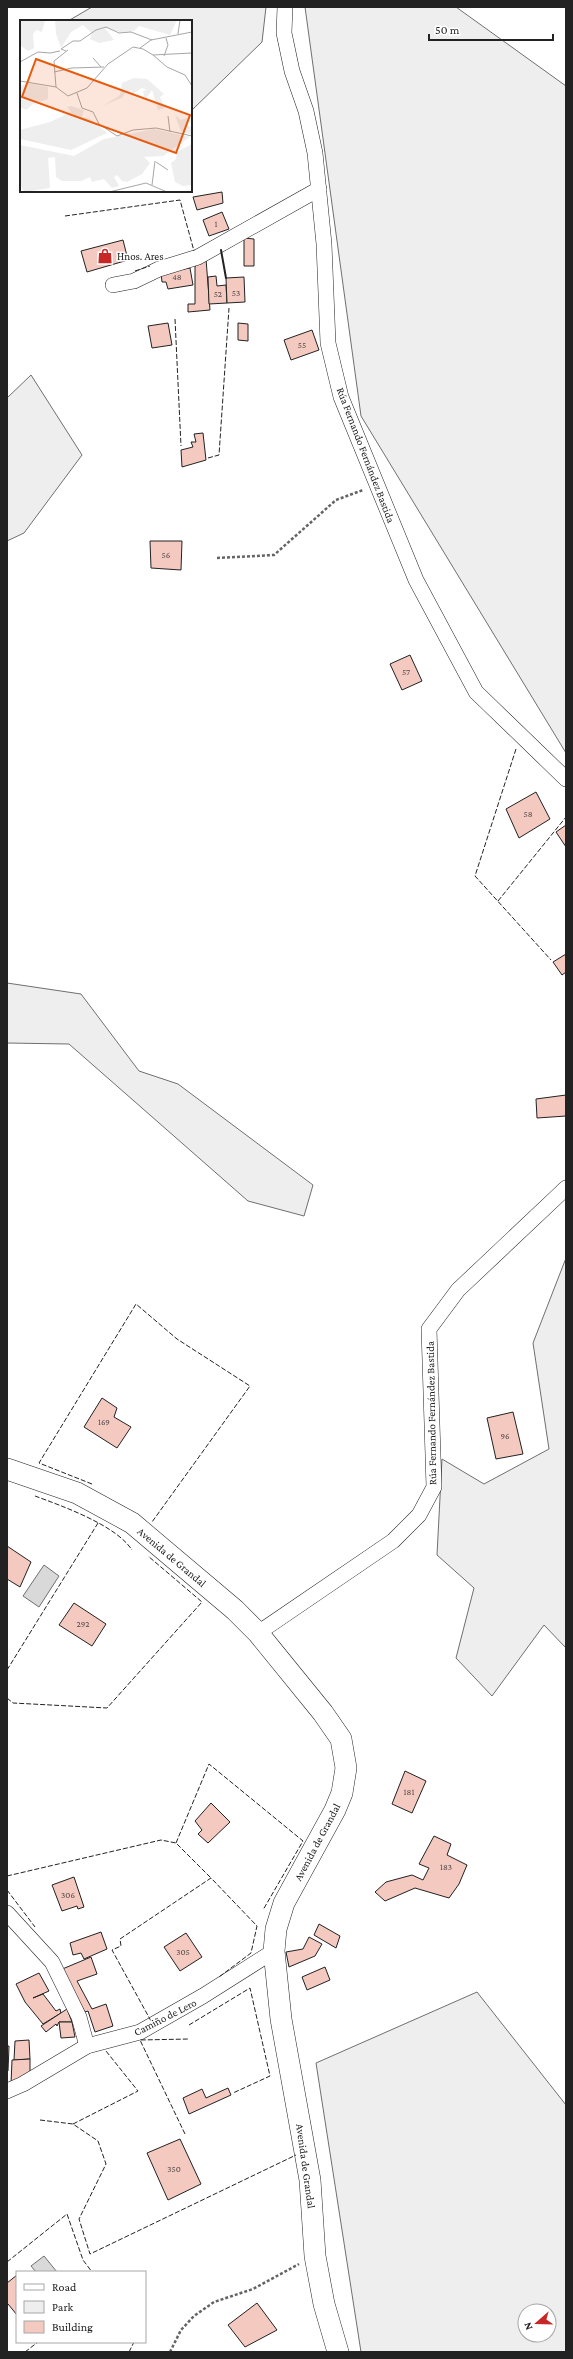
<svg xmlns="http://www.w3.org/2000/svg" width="573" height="2359" viewBox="0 0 573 2359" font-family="'Crimson Pro',serif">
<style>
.green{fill:#eee;stroke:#6f6f6f;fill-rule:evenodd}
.water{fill:#d9d9d9;stroke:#6f6f6f}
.building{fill:#f3c9c0;stroke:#222}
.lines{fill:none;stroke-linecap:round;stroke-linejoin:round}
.street-casing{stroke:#222;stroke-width:16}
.secondary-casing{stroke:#222;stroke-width:22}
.path{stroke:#646464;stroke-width:2.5;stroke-dasharray:3 2;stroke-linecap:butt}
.street{stroke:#fff;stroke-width:15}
.secondary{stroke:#fff;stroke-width:21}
.fence{stroke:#222;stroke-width:1;stroke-dasharray:5 2;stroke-linecap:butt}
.wall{stroke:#222;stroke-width:2}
.labels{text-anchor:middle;stroke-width:3;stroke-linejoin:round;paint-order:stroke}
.number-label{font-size:9px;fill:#564c4a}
.poi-label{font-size:11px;fill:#222;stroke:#fff;text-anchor:start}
.street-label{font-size:11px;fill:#222;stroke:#fff}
.inset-road{fill:none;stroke:#a7a7a7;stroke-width:1}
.view{fill:#e8590c;fill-opacity:0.15;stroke:#e8590c;stroke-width:2}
.inset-edge{fill:none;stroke:#222;stroke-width:2}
</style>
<rect width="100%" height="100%" fill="#fff"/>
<!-- green -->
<g class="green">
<path d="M 92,7 L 266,7 L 262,42 L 191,111 L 191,21 L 68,21 Z"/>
<path d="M 305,7 L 456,7 L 566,86 L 566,753 L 361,416 Z"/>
<path d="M 31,375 L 82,455 L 24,533 L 7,541 L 7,398 Z"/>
<path d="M 7,983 L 81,994 L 139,1071 L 178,1084 L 313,1185 L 304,1216 L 248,1201 L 69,1044 L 7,1043 Z"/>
<path d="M 566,1258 L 566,1648 L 544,1625 L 492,1696 L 456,1658 L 474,1588 L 437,1555 L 442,1459 L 484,1484 L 549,1449 L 533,1343 Z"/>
<path d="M 477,1992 L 566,2105 L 566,2352 L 361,2352 L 316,2063 ZM 525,2311 L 549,2311 L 549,2335 L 525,2335 Z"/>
</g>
<!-- water -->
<g class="water">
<path d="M 44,1565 L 59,1576 L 39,1607 L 23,1596 Z"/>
<path d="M 44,2256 L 57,2272 L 36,2272 L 31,2266 Z"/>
</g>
<!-- building -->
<g class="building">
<path d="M 222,192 L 223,203 L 197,210 L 193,197 Z"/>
<path d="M 222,212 L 229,229 L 209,236 L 203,220 Z"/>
<path d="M 244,238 L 254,239 L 254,266 L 244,266 Z"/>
<path d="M 123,240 L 128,260 L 87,272 L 81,251 Z"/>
<path d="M 206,259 L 210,310 L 188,312 L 188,304 L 195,304 L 195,267 L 198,261 Z"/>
<path d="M 190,268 L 193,285 L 168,289 L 166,282 L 162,282 L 161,273 Z"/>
<path d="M 216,276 L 217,286 L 226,285 L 227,303 L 209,304 L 208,277 Z"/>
<path d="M 244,277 L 245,302 L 227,303 L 226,278 Z"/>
<path d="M 168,323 L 172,345 L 152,348 L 148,326 Z"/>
<path d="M 238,323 L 248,324 L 248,341 L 238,340 Z"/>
<path d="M 312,330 L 319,350 L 291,360 L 284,340 Z"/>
<path d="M 203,433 L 206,460 L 182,467 L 181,450 L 193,447 L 191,442 L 196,442 L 194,434 Z"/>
<path d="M 150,541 L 182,541 L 181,570 L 151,568 Z"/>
<path d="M 410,655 L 422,681 L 402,690 L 390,664 Z"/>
<path d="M 536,792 L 550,819 L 519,838 L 506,809 Z"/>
<path d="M 566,825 L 566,847 L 556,832 Z"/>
<path d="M 566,954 L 566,972 L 562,975 L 553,962 Z"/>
<path d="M 566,1095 L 566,1116 L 537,1118 L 536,1099 Z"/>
<path d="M 102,1398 L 117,1408 L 114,1417 L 131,1427 L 117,1448 L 84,1427 Z"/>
<path d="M 513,1412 L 523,1454 L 496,1459 L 487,1418 Z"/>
<path d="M 7,1546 L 31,1562 L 20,1587 L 7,1579 Z"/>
<path d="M 74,1603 L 106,1624 L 92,1646 L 59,1625 Z"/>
<path d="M 405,1771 L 426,1781 L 412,1813 L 392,1804 Z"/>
<path d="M 211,1803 L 230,1822 L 208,1843 L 198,1834 L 202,1830 L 195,1821 Z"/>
<path d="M 434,1836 L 451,1844 L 447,1855 L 467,1865 L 459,1884 L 449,1898 L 415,1888 L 385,1901 L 375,1892 L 386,1882 L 412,1875 L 423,1880 L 429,1868 L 419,1864 Z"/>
<path d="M 74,1877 L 84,1907 L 78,1909 L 77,1906 L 62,1911 L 52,1885 Z"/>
<path d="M 319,1924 L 340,1936 L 336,1948 L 314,1935 Z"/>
<path d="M 101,1932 L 107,1949 L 84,1959 L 81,1953 L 73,1955 L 70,1943 Z"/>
<path d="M 186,1933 L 202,1957 L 180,1971 L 164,1947 Z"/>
<path d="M 309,1937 L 322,1944 L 315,1956 L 289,1967 L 286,1952 L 303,1949 Z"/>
<path d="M 91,1957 L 97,1974 L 77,1981 L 92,2009 L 106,2004 L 113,2026 L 95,2032 L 88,2011 L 85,2012 L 60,1970 Z"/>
<path d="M 325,1967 L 330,1980 L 307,1990 L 302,1977 Z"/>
<path d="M 39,1973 L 49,1991 L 33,1998 L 43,1994 L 56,2011 L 60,2009 L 61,2013 L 43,2024 L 25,2002 L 16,1984 Z"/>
<path d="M 67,2009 L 72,2022 L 59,2022 L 57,2026 L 56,2024 L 46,2032 L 41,2026 Z"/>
<path d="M 59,2022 L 72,2022 L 75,2037 L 61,2038 Z"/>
<path d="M 29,2040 L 30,2059 L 14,2060 L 15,2041 Z"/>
<path d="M 7,2046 L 9,2046 L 8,2071 L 7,2071 Z"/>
<path d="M 30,2059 L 30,2077 L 11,2084 L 12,2060 Z"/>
<path d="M 228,2088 L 231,2095 L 189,2114 L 183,2098 L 202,2089 L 206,2098 Z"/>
<path d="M 180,2139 L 201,2184 L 168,2200 L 147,2153 Z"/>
<path d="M 17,2275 L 17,2315 L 8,2304 L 7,2305 L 7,2283 Z"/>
<path d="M 257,2303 L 277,2330 L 245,2347 L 228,2325 Z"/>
</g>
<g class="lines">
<!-- street casing -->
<g class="street-casing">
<g id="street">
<path d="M 285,7 L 284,33 L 292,71 L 306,111 L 315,153 L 324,244 L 328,343 L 341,397 L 416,580 L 476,692 L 566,779"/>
<path d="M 113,285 L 134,281 L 159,269 L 198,257 L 319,189"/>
<path d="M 258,1633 L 393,1541 L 419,1515 L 434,1487 L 429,1329 L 458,1290 L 566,1188"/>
<path d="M 7,1913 L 52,1962 L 79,2017 L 87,2046"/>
<path d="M 7,2091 L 23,2084 L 87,2046 L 140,2032 L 203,1996 L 274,1951"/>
</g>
</g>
<!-- secondary casing -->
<g class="secondary-casing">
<path id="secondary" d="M 7,1469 L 77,1493 L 132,1523 L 235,1610 L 258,1633 L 323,1713 L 341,1739 L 346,1768 L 342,1793 L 335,1810 L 284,1903 L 276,1929 L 274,1951 L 281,2019 L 310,2180 L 315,2256 L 324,2304 L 338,2352"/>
</g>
<!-- path -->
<g class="path">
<path d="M 217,558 L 274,555 L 336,500 L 363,490"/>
<path d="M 170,2352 L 181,2330 L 194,2316 L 214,2302 L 253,2289 L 299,2264"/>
</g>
<!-- street -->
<use href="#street" class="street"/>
<!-- secondary -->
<use href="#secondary" class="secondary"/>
<!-- fence -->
<g class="fence">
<path d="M 65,216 L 180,200 L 194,251"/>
<path d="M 135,271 L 150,266"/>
<path d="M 175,319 L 181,446"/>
<path d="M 208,458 L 219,455 L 229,308"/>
<path d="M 516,749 L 475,876 L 551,960"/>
<path d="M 498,901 L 566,817"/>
<path d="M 92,1484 L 39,1463 L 136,1304 L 177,1339 L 250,1386 L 152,1522"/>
<path d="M 35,1496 C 62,1506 116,1525 132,1550"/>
<path d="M 7,1670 L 98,1523"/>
<path d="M 7,1698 L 13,1703 L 107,1708 L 202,1602 L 148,1556"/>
<path d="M 176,1843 L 209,1764 L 303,1841 L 263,1910"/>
<path d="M 7,1876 L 161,1840 L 176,1843 L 211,1878"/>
<path d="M 7,1890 L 35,1927"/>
<path d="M 151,2021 L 112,1950 L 121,1946 L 120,1939 L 211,1878 L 257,1926 L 251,1953 L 219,1977"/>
<path d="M 189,2025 L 250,1988 L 270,2076 L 233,2093"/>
<path d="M 40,2120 L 73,2124 L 98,2141 L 106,2164 L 79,2219 L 90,2254 L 296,2155"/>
<path d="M 73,2124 L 138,2091 L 106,2051"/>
<path d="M 185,2134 L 140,2040 L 189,2039"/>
<path d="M 7,2262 L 67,2214 L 83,2260 L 92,2272"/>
<path d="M 25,2352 L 38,2342"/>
<path d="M 129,2352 L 134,2342"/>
</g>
<!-- wall -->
<path class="wall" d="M 221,250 L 226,278"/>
</g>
<!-- icons -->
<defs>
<g id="shop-bare" transform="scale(1.2)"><path d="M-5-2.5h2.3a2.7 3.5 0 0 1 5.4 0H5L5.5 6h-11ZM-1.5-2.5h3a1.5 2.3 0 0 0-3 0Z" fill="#c62828" stroke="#fff" stroke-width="2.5" paint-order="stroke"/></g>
</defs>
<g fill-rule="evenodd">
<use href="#shop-bare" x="105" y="256"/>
</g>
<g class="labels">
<!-- number labels -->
<g class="number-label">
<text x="216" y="227">1</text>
<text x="177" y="280">48</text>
<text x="236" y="296">53</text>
<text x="218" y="297">52</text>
<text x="302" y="348">55</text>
<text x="166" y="558">56</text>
<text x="406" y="675">57</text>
<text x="528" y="817">58</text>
<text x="104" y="1425">169</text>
<text x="505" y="1439">96</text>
<text x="83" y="1627">292</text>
<text x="409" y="1795">181</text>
<text x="446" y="1870">183</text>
<text x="68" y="1898">306</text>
<text x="183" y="1955">305</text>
<text x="174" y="2172">350</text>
</g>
<!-- poi labels -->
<g class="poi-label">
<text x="117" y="260">Hnos. Ares</text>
</g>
<!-- street labels -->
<g class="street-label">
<text transform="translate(366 455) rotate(69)" y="4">Rúa Fernando Fernández Bastida</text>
<text transform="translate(431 1413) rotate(-91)" y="4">Rúa Fernando Fernández Bastida</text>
<text transform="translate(172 1557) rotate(40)" y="4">Avenida de Grandal</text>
<text transform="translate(317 1842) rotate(-62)" y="4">Avenida de Grandal</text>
<text transform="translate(165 2017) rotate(-27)" y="4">Camiño de Lero</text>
<text transform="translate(306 2166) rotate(82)" y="4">Avenida de Grandal</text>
</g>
</g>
<!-- overview -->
<g transform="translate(20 20)">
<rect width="172" height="172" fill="#fff"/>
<path d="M 0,0 L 25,0 L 22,12 L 16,10 L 13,14 L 14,28 L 8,31 L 0,25 ZM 35,0 L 157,0 L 150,15 L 119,6 L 114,11 L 103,13 L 85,8 L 94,20 L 79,23 L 70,19 L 72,13 L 63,5 L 51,12 L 41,28 L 36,14 ZM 114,58 L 127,59 L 144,74 L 140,77 L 145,88 L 138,90 L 132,70 L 125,80 L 123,71 L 127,70 L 122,68 L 111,75 L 112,70 L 108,73 L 106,71 L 103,77 L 83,86 L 100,75 L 102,63 ZM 8,63 L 28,67 L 28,79 L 13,84 L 6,90 L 0,87 L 0,66 ZM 51,86 L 64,90 L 62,97 L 69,98 L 87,113 L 51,130 L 0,119 L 0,110 L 30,102 L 51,92 L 47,87 ZM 155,95 L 161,100 L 167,98 L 168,106 L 172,107 L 172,115 L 161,111 ZM 134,109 L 170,117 L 143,136 L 124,137 L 130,143 L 122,154 L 107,162 L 102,161 L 97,155 L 94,157 L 99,166 L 92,168 L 84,159 L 72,162 L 70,157 L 61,161 L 42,161 L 36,157 L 35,137 L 28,138 L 30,168 L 4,172 L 0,164 L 0,125 L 54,136 L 84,119 ZM 172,124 L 172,165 L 163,166 L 155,162 L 151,143 L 156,139 L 157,132 Z" fill="#eee"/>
<path class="inset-road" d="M 158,14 L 160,0M 120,28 L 131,20 L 172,12M 46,31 L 41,29 L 53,21 L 60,21 L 76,10 L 86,7 L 99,13 L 111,12 L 132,20M 133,35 L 147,47 L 165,55 L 172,66M 144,36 L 148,25 L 146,18M 73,38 L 81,47M 0,42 L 18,32 L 30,33 L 40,31M 34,52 L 52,48 L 84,47M 0,61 L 36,67 L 48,76 L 67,68 L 88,44 L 113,27 L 123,29 L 133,35 L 172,33M 36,67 L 34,41 L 48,30M 57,73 L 62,88 L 73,92 L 79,104 L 97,116 L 113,110 L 136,108 L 172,116M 148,96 L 150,112M 136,142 L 148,150M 132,165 L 135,141M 12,172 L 40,172M 89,172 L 126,163 L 147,172"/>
<path class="view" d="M 16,39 L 170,95 L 156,133 L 2,77 Z"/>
<rect width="172" height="172" class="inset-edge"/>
</g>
<!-- border -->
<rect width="573" height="2359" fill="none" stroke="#222222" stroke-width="16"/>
<!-- legend -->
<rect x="16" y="2271" width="130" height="72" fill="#ffffff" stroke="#a7a7a7"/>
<rect x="24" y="2284" width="20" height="6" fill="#ffffff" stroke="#a7a7a7"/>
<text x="52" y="2291" font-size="12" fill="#222222">Road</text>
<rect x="24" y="2301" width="20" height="12" fill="#eeeeee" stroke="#a7a7a7"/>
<text x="52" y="2311" font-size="12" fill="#222222">Park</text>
<rect x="24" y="2321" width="20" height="12" fill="#f3c9c0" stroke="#a7a7a7"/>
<text x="52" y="2331" font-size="12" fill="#222222">Building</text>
<!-- north arrow -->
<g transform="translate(537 2323) rotate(250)"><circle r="19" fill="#ffffff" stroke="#a7a7a7"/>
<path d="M0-3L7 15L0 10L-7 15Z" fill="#c62828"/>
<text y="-6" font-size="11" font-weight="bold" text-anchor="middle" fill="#222222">N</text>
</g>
<!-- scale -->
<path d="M429 34v6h124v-6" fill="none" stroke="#222222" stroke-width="2"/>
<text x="435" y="34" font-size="12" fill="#222222" stroke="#ffffff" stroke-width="3" paint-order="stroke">50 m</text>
</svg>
